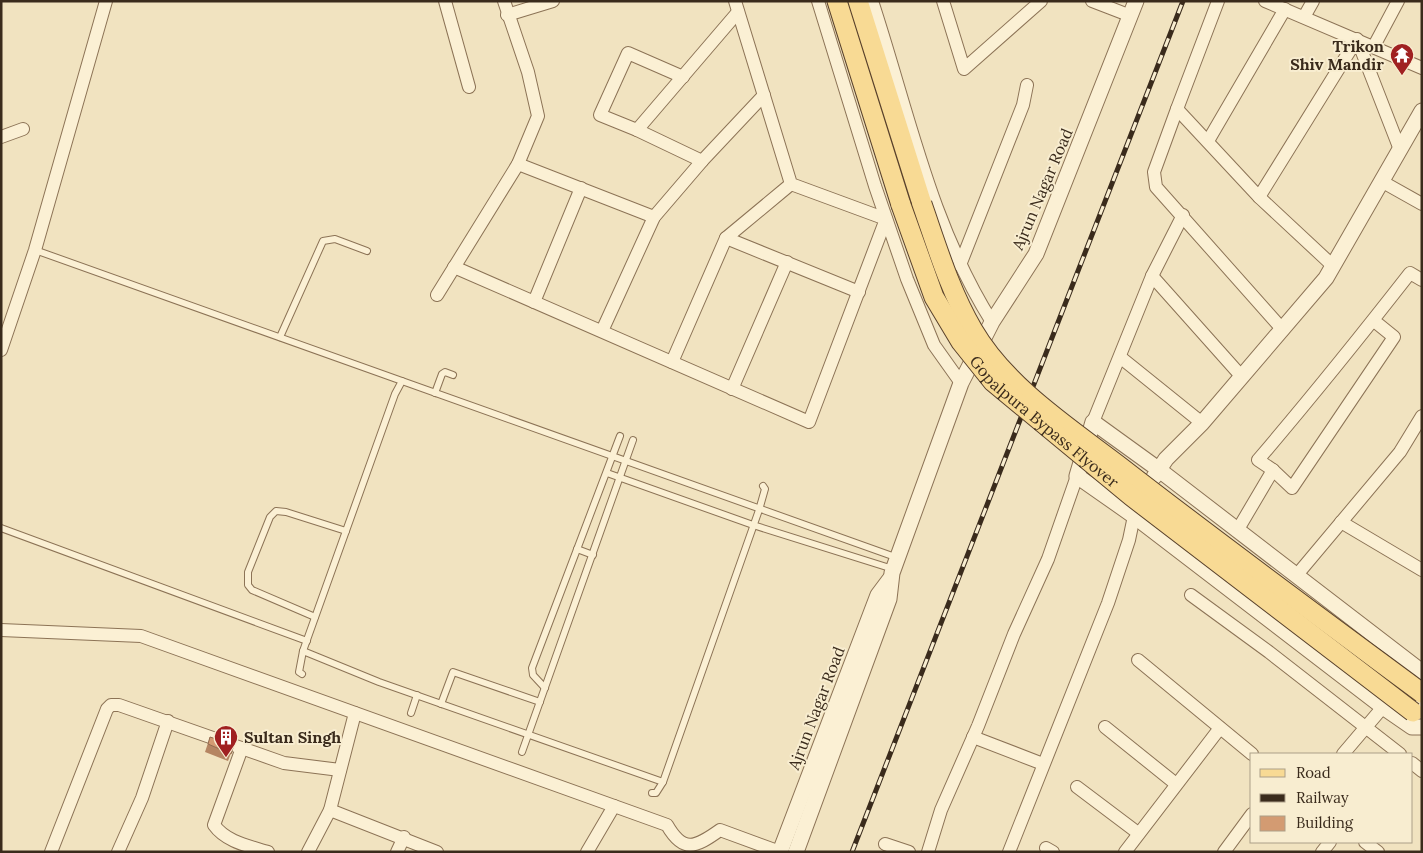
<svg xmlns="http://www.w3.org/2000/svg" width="1423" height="853" viewBox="0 0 1423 853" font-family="Lora,serif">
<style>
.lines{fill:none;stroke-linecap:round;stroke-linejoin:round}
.service-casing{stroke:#8c7356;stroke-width:8}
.minor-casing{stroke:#8c7356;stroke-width:14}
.tertiary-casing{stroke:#8c7356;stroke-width:17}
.primary-casing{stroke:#59412b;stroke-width:21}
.service{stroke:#fbf0d4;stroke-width:6}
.minor{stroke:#fbf0d4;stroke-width:12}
.tertiary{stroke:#fbf0d4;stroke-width:15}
.primary{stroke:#f8da94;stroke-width:19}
.rail-casing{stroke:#3a2b1c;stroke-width:5}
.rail{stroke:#f8edd0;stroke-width:3;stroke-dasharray:9;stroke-linecap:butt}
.primary-bridge-casing{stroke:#59412b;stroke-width:21;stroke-linecap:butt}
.primary-bridge{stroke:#f8da94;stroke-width:19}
.wall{fill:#b58562}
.building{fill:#d39b72;stroke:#946c50}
.labels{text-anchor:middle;stroke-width:4;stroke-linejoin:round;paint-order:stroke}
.poi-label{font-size:16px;font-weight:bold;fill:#3a2b1c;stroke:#f8edd0;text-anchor:end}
.street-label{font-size:16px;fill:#3a2b1c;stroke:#f8edd0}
</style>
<rect width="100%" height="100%" fill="#f1e3c0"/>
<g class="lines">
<!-- service casing -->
<g class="service-casing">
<g id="service">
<path d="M 35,250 L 402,381"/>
<path d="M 280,337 L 323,241 L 335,239 L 367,251"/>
<path d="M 435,393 L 442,374 L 445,372 L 453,375"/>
<path d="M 607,473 L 753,525 L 893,569"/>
<path d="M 1,528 L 307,641"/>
<path d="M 577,549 L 593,555"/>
<path d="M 315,617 L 252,590 L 248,585 L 248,572 L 270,517 L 276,511 L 286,512 L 346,531"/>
<path d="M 303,651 L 379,682 L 663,782"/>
<path d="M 302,674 L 299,672 L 303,651 L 395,394 L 402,381 L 898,558"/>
<path d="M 545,688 L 533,675 L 532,668 L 620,436"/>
<path d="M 441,704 L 453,672 L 540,702"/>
<path d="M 411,713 L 417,695"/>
<path d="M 522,752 L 633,440"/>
<path d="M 652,793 L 656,793 L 663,782 L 759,510 L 765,489 L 763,486"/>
</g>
</g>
<!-- minor casing -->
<g class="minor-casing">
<g id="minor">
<path d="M 445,1 L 469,87"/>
<path d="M 818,1 L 875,186 L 907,279 L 934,345 L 961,383"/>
<path d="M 872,1 C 908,110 930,224 992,322"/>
<path d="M 943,1 L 964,69 L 1041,1"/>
<path d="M 1092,1 L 1131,16"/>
<path d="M 1218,1 L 1177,109 L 1259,197 L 1332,265"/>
<path d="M 1265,1 L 1422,68"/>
<path d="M 738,12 L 637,130 L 702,161 L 764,95"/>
<path d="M 507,15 L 553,1"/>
<path d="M 1304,17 L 1313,1"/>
<path d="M 1374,46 L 1398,1"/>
<path d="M 1177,109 L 1154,172 L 1156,187 L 1283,330"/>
<path d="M 637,130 L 600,115 L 628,53 L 683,77"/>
<path d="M 1,137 L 23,129"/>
<path d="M 1208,141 L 1285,9"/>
<path d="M 518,164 L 654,217"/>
<path d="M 1381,181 L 1422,204"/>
<path d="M 1259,197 L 1357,39 L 1399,147"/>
<path d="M 726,238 L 859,292"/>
<path d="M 960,265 L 1023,105 L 1027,85"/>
<path d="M 454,267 L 809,422 L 886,219 L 791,184 L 735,1"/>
<path d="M 1152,276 L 1242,377"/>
<path d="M 437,295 L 518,164 L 538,116 L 528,72 L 504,1"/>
<path d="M 534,302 L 581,188"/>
<path d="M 1373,320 L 1394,337 L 1292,488 L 1273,470 L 1258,460 C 1310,399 1360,337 1410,273 L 1422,280"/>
<path d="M 602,331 L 654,217 L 702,161"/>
<path d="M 1,350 L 35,250 L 106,1"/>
<path d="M 1120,357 L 1202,423"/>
<path d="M 672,362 L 726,238 L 791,184"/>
<path d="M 732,389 L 787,262"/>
<path d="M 1093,422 L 1152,276 L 1183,215"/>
<path d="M 1341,522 L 1422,570"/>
<path d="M 1237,531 L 1273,470"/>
<path d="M 1296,576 L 1400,452 L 1422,416"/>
<path d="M 1191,595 L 1269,652 L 1400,754"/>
<path d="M 1,630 L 141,636 L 667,825 C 683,853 695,848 720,830 L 780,852"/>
<path d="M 1138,660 L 1252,754"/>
<path d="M 1105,727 L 1176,784"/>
<path d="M 973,737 L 1043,764"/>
<path d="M 242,748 L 214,825 C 226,842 249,846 268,852"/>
<path d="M 1343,754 L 1383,707"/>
<path d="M 1412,763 L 1422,771"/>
<path d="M 1077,787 L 1138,833"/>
<path d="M 330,810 L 437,852"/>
<path d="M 1365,842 L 1378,852"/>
<path d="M 885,844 L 909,852"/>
<path d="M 1046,848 L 1053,852"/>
<path d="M 51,852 L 107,709 L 111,705 L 119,705 L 284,763 L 340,770"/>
<path d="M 118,852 L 142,798 L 168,721"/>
<path d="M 308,852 L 330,810 L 355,713"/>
<path d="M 397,852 L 404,837"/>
<path d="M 587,852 L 614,806"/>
<path d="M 928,852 L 941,810 L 978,726 L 1014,634 L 1048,559 L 1077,476"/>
<path d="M 1009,852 L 1108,603 L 1129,540 L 1134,516"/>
<path d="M 1125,852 L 1220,728"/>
<path d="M 1224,852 L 1252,814"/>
<path d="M 1322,852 L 1330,842"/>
</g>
</g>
<!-- tertiary casing -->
<g class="tertiary-casing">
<g id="tertiary">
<path d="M 1154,477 L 1166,459 L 1202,423 L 1326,278 L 1422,111"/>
<path d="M 1422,672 L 1158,469 L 1093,422 L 1077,476 L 1134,516 L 1383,707 L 1412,727 L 1422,727"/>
<path d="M 780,852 L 878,595 L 890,579"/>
<path d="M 796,852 L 889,599 L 892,573 L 961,383 L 992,322 L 1036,254 L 1136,1"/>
</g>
</g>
<!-- primary casing -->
<g class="primary-casing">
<g id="primary">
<path d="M 837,1 L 901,205"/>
<path d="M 858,1 L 922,204"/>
</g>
</g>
<!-- service -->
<use href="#service" class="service"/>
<!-- minor -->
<use href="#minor" class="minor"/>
<!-- tertiary -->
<use href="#tertiary" class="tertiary"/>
<!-- primary -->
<use href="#primary" class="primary"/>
<!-- rail casing -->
<g class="rail-casing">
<path id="rail" d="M 852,852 L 1183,1"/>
</g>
<!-- rail -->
<use href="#rail" class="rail"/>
<!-- primary-bridge casing -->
<g class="primary-bridge-casing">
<g id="primary-bridge">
<path d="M 922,204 C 937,247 950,291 973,330 C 1007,388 1070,428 1122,468 C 1221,545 1322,619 1422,693"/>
<path id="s1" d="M 901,205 L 934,297 L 961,342 L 993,382 L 1131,496 L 1413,712"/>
</g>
</g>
<!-- primary-bridge -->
<use href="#primary-bridge" class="primary-bridge"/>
</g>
<!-- wall -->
<path class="wall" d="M 210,737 L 234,745 L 228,761 L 205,752 Z"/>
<!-- building -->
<path class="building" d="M 210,737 L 234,745 L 231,754 L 208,744 Z"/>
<!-- icons -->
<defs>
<g id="temple-pin" transform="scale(1.25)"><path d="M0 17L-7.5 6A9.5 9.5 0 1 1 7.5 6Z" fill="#a02121" stroke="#f8edd0"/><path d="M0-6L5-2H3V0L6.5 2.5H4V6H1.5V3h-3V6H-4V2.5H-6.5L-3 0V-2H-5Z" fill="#fff"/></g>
<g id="building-pin" transform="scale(1.25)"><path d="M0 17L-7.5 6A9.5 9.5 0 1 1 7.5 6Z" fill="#a02121" stroke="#f8edd0"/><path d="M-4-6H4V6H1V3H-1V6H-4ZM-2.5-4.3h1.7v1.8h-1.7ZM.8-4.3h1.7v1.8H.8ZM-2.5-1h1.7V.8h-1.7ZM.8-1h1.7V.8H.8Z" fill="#fff"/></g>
</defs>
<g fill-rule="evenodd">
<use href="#temple-pin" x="1402" y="55"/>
<use href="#building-pin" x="226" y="737"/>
</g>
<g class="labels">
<!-- poi labels -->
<g class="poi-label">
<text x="1384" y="52">Trikon<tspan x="1384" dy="18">Shiv Mandir</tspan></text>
<text x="244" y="743" text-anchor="start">Sultan Singh</text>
</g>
<!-- street labels -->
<g class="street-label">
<text transform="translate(1042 189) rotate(-67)" y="6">Ajrun Nagar Road</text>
<text dy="6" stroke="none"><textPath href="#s1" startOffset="266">Gopalpura Bypass Flyover</textPath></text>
<text transform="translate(816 708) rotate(-69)" y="6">Ajrun Nagar Road</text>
</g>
</g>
<!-- border -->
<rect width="1423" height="853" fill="none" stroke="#3a2b1c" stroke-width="5"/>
<!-- legend -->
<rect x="1250" y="753" width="162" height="90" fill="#f8edd0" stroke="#ac9f88"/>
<rect x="1260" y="769" width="25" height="8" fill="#f8da94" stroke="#ac9f88"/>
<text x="1296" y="778" font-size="15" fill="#3a2b1c">Road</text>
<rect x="1260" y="794" width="25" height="8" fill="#3a2b1c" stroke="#ac9f88"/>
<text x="1296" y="803" font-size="15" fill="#3a2b1c">Railway</text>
<rect x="1260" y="816" width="25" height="15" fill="#d39b72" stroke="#ac9f88"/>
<text x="1296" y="828" font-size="15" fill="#3a2b1c">Building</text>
</svg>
